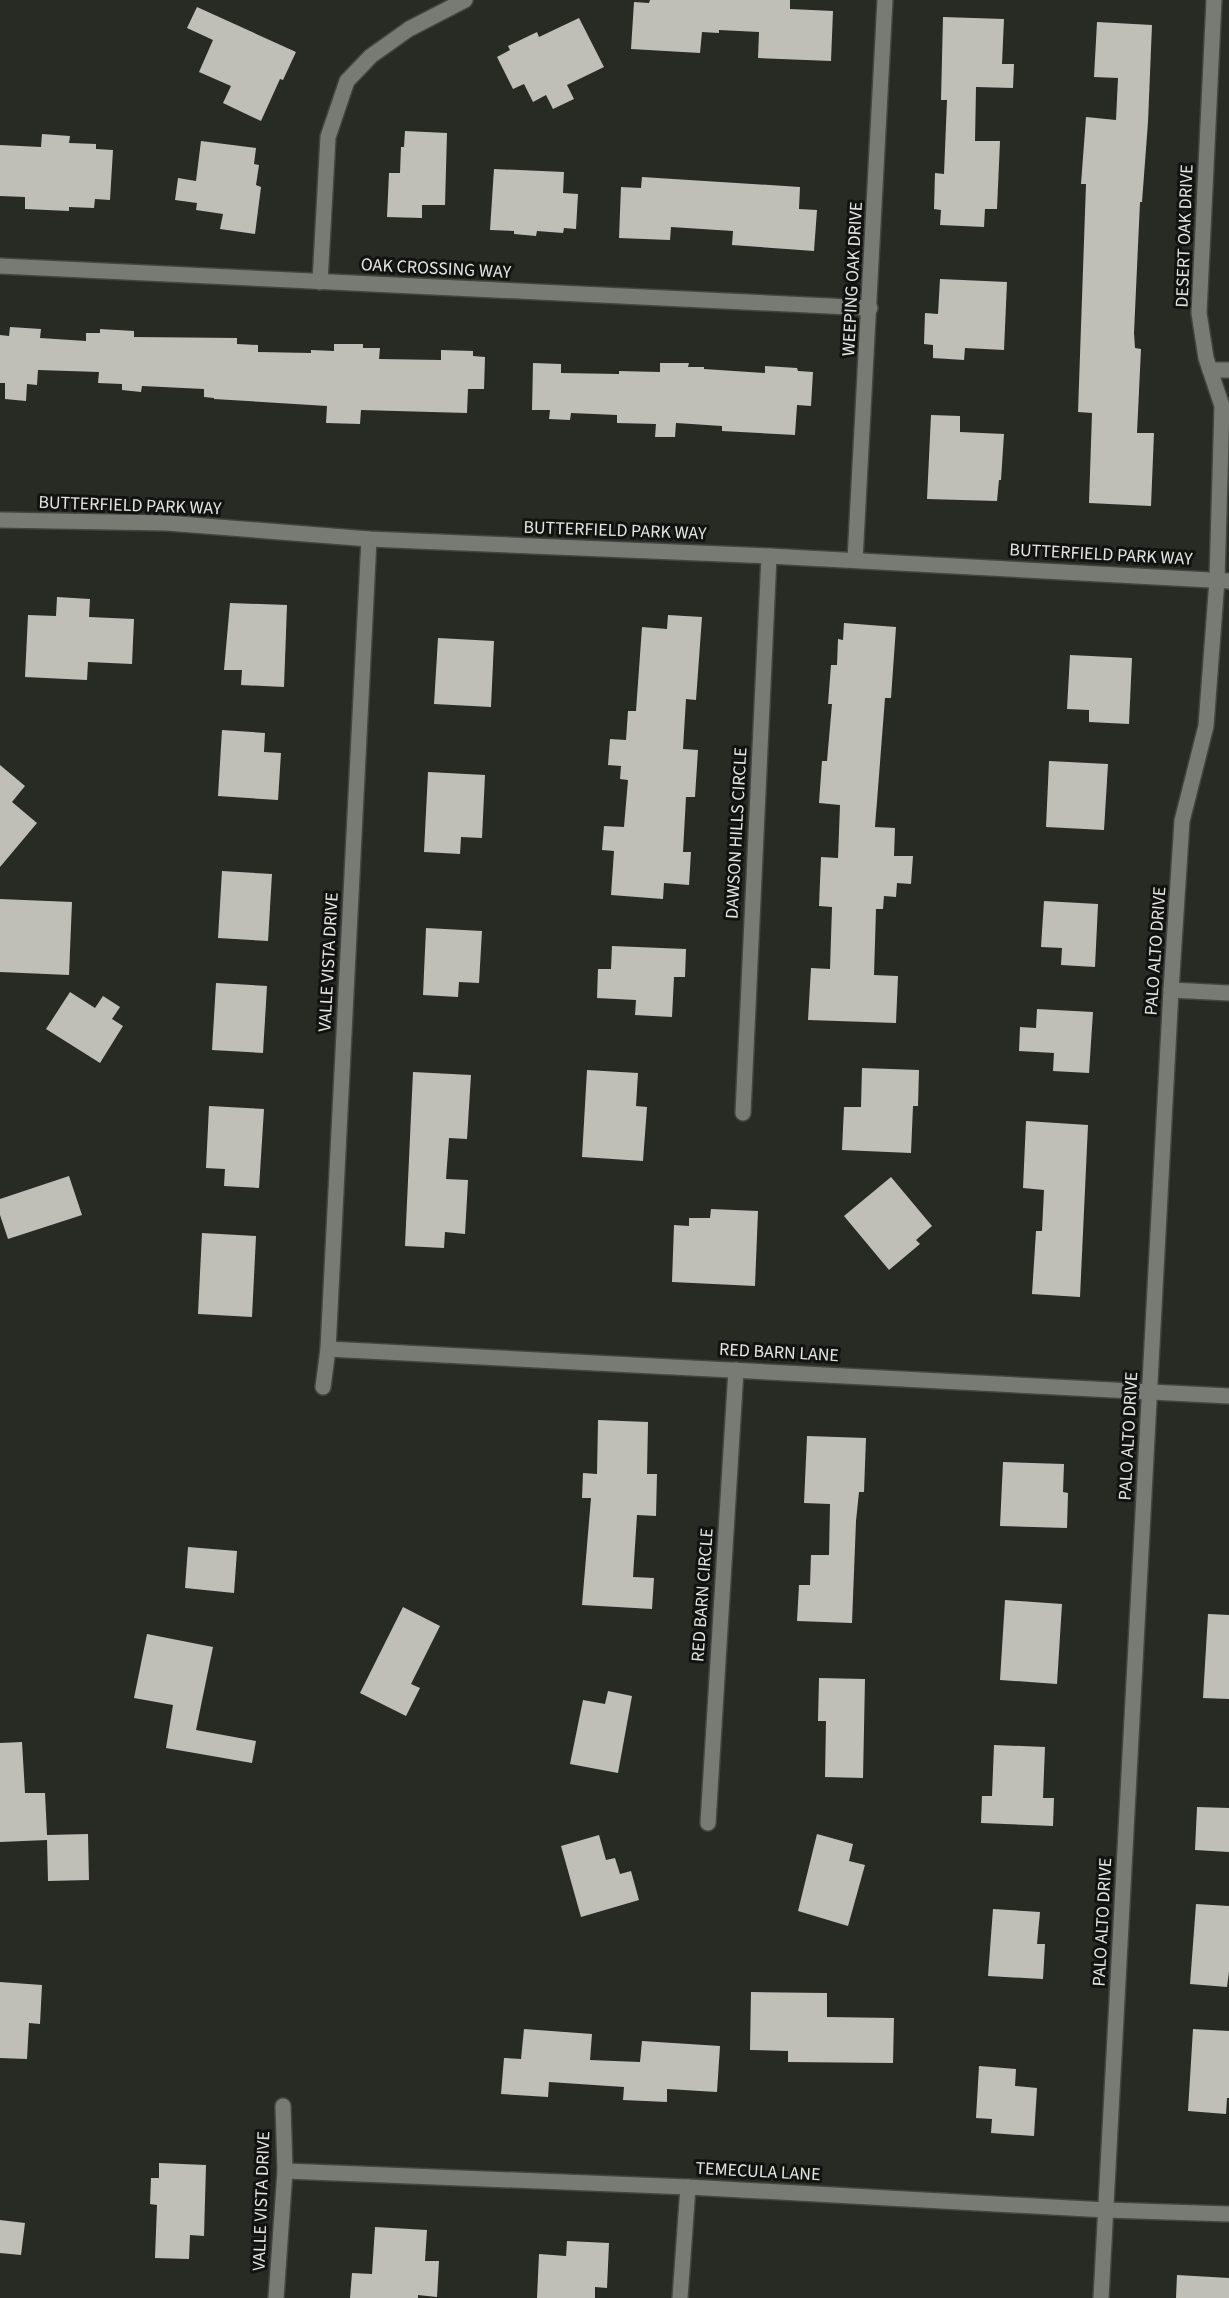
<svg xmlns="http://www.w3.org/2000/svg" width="1229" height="2298" viewBox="0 0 1229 2298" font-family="'Source Sans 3',sans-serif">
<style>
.building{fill:#c0bfb7}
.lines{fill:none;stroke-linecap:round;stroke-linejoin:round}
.street-casing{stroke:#434541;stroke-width:18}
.secondary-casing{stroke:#434541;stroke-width:18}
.street{stroke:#787b73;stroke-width:15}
.secondary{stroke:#787b73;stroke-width:15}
.labels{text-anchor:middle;stroke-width:6;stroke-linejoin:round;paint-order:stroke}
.street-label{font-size:18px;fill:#e3e5e1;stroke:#121310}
</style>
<rect width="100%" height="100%" fill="#282b24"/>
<!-- building -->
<g class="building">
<path d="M 650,0 L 790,0 L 790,9 L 833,11 L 831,61 L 758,58 L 759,32 L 719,30 L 719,33 L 702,32 L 700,53 L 631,49 L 634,2 L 649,3 Z"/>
<path d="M 197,7 L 296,52 L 283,80 L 280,79 L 261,121 L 223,103 L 231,86 L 199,72 L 213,40 L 187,28 Z"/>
<path d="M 943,17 L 1004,19 L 1002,64 L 1014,64 L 1013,88 L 976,87 L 975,141 L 1000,141 L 997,209 L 985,209 L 984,227 L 940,225 L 941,210 L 934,209 L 935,173 L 944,174 L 947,100 L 941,100 Z"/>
<path d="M 579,18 L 604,67 L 567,85 L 574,99 L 553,109 L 546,95 L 533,102 L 524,84 L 513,89 L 497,57 L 510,50 L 508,46 L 537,32 L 539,37 Z"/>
<path d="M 1097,22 L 1152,25 L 1148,122 L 1142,202 L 1140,202 L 1134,333 L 1135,348 L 1141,349 L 1137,433 L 1154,433 L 1151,506 L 1089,503 L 1092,413 L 1078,412 L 1086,184 L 1081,184 L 1086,117 L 1116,120 L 1118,78 L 1094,77 Z"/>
<path d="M 405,131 L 447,133 L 445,205 L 422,205 L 422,218 L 387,217 L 389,173 L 400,173 L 401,147 L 404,147 Z"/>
<path d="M 42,134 L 70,136 L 69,143 L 96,144 L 96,149 L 113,150 L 110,200 L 95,199 L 94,208 L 69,207 L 69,211 L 25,209 L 25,197 L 0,196 L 0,145 L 41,147 Z"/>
<path d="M 201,141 L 256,148 L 254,164 L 259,165 L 256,185 L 261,187 L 255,234 L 220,229 L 223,214 L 196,210 L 197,203 L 175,200 L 178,178 L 196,181 Z"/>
<path d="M 494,169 L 564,172 L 563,193 L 578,194 L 576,229 L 564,228 L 563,233 L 537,231 L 536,236 L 514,234 L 514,231 L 490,230 Z"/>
<path d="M 642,177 L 800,187 L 799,209 L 817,210 L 814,251 L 732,245 L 733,231 L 671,227 L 670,240 L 619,238 L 621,187 L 641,188 Z"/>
<path d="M 940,279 L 1007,282 L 1004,350 L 965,348 L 964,360 L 933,358 L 933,345 L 924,344 L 925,313 L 938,314 Z"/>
<path d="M 10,327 L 41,329 L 40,338 L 86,341 L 86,333 L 100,333 L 100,329 L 134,331 L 134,337 L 237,338 L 237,344 L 258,345 L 258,352 L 311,353 L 311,350 L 334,351 L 334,344 L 363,344 L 363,348 L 380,348 L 379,359 L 441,360 L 441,350 L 473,351 L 473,356 L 485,357 L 484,389 L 468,389 L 467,413 L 361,410 L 360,424 L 326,423 L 327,406 L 214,399 L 214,398 L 204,397 L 204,389 L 142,386 L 141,392 L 122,390 L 122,384 L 98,383 L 99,372 L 38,370 L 37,385 L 27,384 L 26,401 L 5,399 L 5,383 L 0,383 L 0,335 L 9,336 Z"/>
<path d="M 533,363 L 561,364 L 561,373 L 619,374 L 619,371 L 660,372 L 660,363 L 689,363 L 688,367 L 704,367 L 704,369 L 765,373 L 765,366 L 797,368 L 798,371 L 813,372 L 811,406 L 797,405 L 795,435 L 722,431 L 722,426 L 676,423 L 675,437 L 655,437 L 656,424 L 617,423 L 617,415 L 571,413 L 570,420 L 549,419 L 550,410 L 532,410 Z"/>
<path d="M 931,415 L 960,416 L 960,432 L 1004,434 L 1001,480 L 999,480 L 997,501 L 927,499 Z"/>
<path d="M 57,597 L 90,599 L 89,617 L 134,619 L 132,664 L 88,662 L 87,680 L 25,677 L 28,615 L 56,616 Z"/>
<path d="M 230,603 L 287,605 L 284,687 L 241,685 L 242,670 L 224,670 Z"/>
<path d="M 668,615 L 702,617 L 696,700 L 686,699 L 683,749 L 698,750 L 695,797 L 686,797 L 683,852 L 691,852 L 689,885 L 664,883 L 663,899 L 611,895 L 614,851 L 602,850 L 604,826 L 624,827 L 628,780 L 620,779 L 621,766 L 608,765 L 610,739 L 626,740 L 628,711 L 636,711 L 642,627 L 667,629 Z"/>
<path d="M 844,623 L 896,627 L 891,698 L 885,698 L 875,827 L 895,828 L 894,856 L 913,856 L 911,884 L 897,883 L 896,897 L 884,896 L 883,909 L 876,909 L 874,975 L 898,976 L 896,1023 L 808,1020 L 811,968 L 830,969 L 832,907 L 819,906 L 821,857 L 838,858 L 840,805 L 819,803 L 822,761 L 827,761 L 832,704 L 828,704 L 831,665 L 837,665 L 838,639 L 843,640 Z"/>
<path d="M 438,638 L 494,641 L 491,707 L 434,704 Z"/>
<path d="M 1070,655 L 1132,658 L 1129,724 L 1089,722 L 1089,710 L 1067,709 Z"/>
<path d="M 222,730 L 265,733 L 264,752 L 281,753 L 278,800 L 218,796 Z"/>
<path d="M 1049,761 L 1108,764 L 1104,830 L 1046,827 Z"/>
<path d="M 0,765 L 25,786 L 12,802 L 37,823 L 0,867 Z"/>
<path d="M 428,772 L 485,775 L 482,838 L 461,837 L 460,854 L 424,852 Z"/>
<path d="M 222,871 L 272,874 L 268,941 L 218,938 Z"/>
<path d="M 0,899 L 72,902 L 69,975 L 0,972 Z"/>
<path d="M 1044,901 L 1098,904 L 1095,967 L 1061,965 L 1062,948 L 1041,947 Z"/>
<path d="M 426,928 L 482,931 L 479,983 L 459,982 L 458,997 L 423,995 Z"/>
<path d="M 612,946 L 686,949 L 685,977 L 674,977 L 672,1017 L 635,1015 L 636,1000 L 597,998 L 598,969 L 611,969 Z"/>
<path d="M 216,983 L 267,986 L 263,1053 L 212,1050 Z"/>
<path d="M 70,992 L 95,1008 L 103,996 L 120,1007 L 112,1019 L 123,1026 L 100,1063 L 46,1029 Z"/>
<path d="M 1037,1009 L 1093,1012 L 1089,1073 L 1053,1071 L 1054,1053 L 1019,1051 L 1020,1027 L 1036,1028 Z"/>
<path d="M 862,1068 L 919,1070 L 918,1106 L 913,1106 L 911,1153 L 842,1150 L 844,1107 L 861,1107 Z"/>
<path d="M 587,1070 L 638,1073 L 636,1106 L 647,1107 L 643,1161 L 582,1157 Z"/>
<path d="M 413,1072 L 471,1075 L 467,1139 L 449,1138 L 446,1179 L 468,1180 L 465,1234 L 445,1232 L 444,1248 L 405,1246 Z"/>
<path d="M 209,1106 L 264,1109 L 259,1188 L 224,1186 L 225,1169 L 206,1168 Z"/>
<path d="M 1026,1121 L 1088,1125 L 1080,1297 L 1032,1294 L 1036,1231 L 1042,1231 L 1044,1190 L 1023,1188 Z"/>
<path d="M 69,1176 L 82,1215 L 8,1239 L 0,1215 L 0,1199 Z"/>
<path d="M 891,1177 L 932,1226 L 916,1240 L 920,1244 L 889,1270 L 844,1216 Z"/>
<path d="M 711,1209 L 758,1211 L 755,1286 L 672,1282 L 674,1225 L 689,1226 L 689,1218 L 710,1218 Z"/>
<path d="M 202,1233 L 256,1236 L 252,1317 L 198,1314 Z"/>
<path d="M 598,1420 L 648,1422 L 647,1474 L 657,1474 L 656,1516 L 637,1515 L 633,1577 L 654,1578 L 652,1609 L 582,1605 L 591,1498 L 582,1498 L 583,1473 L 597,1474 Z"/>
<path d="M 807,1436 L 866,1438 L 864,1492 L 859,1492 L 856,1521 L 852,1623 L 797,1621 L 799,1585 L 810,1585 L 811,1555 L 829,1555 L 830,1504 L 804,1503 Z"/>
<path d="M 1003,1462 L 1064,1464 L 1063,1492 L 1068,1493 L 1067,1528 L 1000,1526 Z"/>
<path d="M 188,1547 L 237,1551 L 234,1593 L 185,1588 Z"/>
<path d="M 1005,1600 L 1062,1604 L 1057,1684 L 1000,1680 Z"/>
<path d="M 403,1607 L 440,1626 L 411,1684 L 420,1688 L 406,1716 L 360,1693 Z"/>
<path d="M 1208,1614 L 1229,1615 L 1229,1699 L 1203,1698 Z"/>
<path d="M 147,1634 L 213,1647 L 196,1730 L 256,1741 L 252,1763 L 166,1748 L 173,1705 L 134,1698 Z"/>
<path d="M 819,1678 L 865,1679 L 863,1778 L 825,1777 L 826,1721 L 818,1721 Z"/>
<path d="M 608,1691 L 632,1696 L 618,1773 L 570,1764 L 583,1700 L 605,1704 Z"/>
<path d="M 22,1742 L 25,1793 L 45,1793 L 47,1835 L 88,1834 L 89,1880 L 48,1881 L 47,1840 L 0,1842 L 0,1743 Z"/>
<path d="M 994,1745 L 1045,1747 L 1043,1798 L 1054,1798 L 1053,1826 L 981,1823 L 982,1796 L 992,1796 Z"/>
<path d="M 1197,1807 L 1229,1808 L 1229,1852 L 1195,1850 Z"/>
<path d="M 817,1834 L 853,1844 L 849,1861 L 865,1865 L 848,1926 L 798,1911 Z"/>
<path d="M 599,1835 L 606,1860 L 615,1858 L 620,1874 L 631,1871 L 639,1900 L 581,1917 L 561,1846 Z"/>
<path d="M 1196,1904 L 1229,1906 L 1229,1972 L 1227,1987 L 1190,1984 Z"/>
<path d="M 993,1909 L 1040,1912 L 1037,1944 L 1045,1944 L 1043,1979 L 988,1976 Z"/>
<path d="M 0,1982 L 42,1985 L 40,2024 L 29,2023 L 27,2059 L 0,2058 Z"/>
<path d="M 751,1992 L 827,1993 L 827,2017 L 894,2018 L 893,2063 L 788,2062 L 788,2051 L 750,2050 Z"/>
<path d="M 524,2029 L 592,2034 L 590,2060 L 640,2062 L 642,2041 L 720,2046 L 717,2092 L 667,2089 L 667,2102 L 623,2100 L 624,2087 L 549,2082 L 548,2097 L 501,2094 L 504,2058 L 521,2059 Z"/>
<path d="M 1193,2029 L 1229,2031 L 1229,2098 L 1227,2098 L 1226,2114 L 1188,2111 Z"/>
<path d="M 979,2066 L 1016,2069 L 1015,2086 L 1037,2088 L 1034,2136 L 991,2133 L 992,2119 L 976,2118 Z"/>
<path d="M 159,2163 L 206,2165 L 204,2236 L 190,2235 L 189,2259 L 155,2258 L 157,2205 L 150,2204 L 151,2178 L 159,2178 Z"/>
<path d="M 0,2220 L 25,2223 L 21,2255 L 0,2253 Z"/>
<path d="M 375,2227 L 427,2230 L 425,2261 L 439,2261 L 437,2297 L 418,2295 L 418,2298 L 350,2298 L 352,2273 L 372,2274 Z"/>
<path d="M 567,2241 L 609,2243 L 607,2288 L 595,2287 L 595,2298 L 537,2298 L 539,2254 L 566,2256 Z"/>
<path d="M 1177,2275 L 1229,2278 L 1229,2298 L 1176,2298 Z"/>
</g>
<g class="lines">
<!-- street casing -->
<g class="street-casing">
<g id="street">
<path d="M 0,266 L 870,308"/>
<path d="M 320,282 L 328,137 L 347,81 L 371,56 L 409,29 L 465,0"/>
<path d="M 1210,370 L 1229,370"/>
<path d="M 855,560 L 885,0"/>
<path d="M 1171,990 L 1229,993"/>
<path d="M 743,1113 L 769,556"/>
<path d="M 328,1349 L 1229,1396"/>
<path d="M 323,1387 L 328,1349 L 369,539"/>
<path d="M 708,1823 L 736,1370"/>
<path d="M 285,2171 L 688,2187 L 1106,2210 L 1229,2214"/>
<path d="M 276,2298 L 285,2171 L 283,2106"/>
<path d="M 680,2298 L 688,2187"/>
<path d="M 1101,2298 L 1171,990 L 1182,821 L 1206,726 L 1217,580 L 1222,406 L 1206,358 L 1199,313 L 1214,0"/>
</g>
</g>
<!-- secondary casing -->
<g class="secondary-casing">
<path id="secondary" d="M 0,520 L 167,523 L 369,539 L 769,556 L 1229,581"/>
</g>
<!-- street -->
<use href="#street" class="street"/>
<!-- secondary -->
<use href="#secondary" class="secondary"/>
</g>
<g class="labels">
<!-- street labels -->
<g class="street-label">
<text transform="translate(1184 236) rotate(-88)" y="6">DESERT OAK DRIVE</text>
<text transform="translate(436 268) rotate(3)" y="6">OAK CROSSING WAY</text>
<text transform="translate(852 279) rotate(-87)" y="6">WEEPING OAK DRIVE</text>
<text transform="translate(130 505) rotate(2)" y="6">BUTTERFIELD PARK WAY</text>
<text transform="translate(615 530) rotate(2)" y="6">BUTTERFIELD PARK WAY</text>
<text transform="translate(1101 554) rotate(3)" y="6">BUTTERFIELD PARK WAY</text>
<text transform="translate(736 833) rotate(-87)" y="6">DAWSON HILLS CIRCLE</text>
<text transform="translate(1155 951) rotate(-86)" y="6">PALO ALTO DRIVE</text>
<text transform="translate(328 962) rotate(-87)" y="6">VALLE VISTA DRIVE</text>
<text transform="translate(779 1352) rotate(3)" y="6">RED BARN LANE</text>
<text transform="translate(1128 1436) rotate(-87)" y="6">PALO ALTO DRIVE</text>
<text transform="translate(702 1595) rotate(-86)" y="6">RED BARN CIRCLE</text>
<text transform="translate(1102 1922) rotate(-87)" y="6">PALO ALTO DRIVE</text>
<text transform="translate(758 2171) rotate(3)" y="6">TEMECULA LANE</text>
<text transform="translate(261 2201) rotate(-88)" y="6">VALLE VISTA DRIVE</text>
</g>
</g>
</svg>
